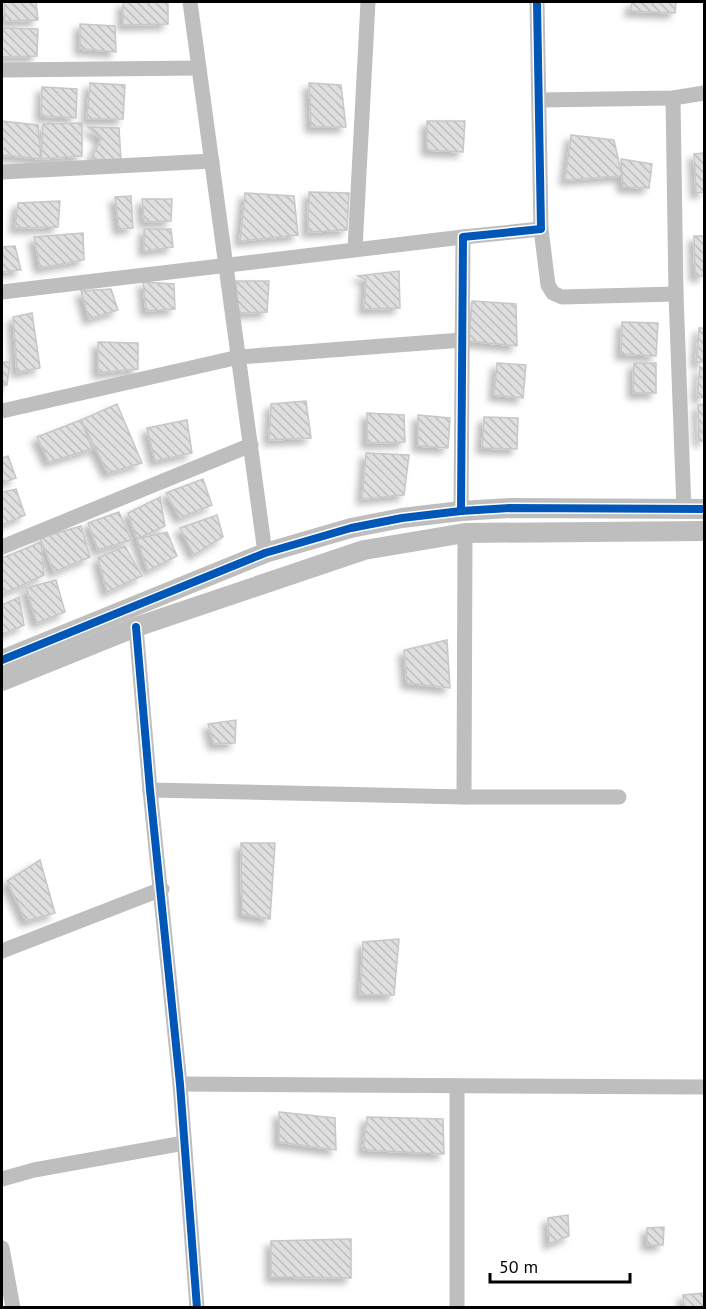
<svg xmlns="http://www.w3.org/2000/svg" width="706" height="1309" viewBox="0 0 706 1309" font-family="'PT Sans',sans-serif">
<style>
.building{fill:url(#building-back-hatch);stroke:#c7c7c7;stroke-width:1.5;filter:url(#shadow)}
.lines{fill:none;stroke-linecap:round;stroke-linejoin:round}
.minor{stroke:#bebebe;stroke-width:15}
.tertiary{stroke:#bebebe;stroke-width:20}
.cycleway-casing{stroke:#fff;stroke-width:11}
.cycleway{stroke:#0057b8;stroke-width:8}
</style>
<defs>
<pattern id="building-back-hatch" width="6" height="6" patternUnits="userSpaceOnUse" patternTransform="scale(1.5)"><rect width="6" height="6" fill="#dfdfdf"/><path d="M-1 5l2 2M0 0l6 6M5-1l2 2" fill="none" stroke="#bebebe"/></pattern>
<filter id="shadow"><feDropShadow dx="-5.5" dy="5.5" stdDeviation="3" flood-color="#0004"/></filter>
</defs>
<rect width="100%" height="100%" fill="#fff"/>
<!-- building -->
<g class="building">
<path d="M 4,2 L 36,2 L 38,20 L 5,21 Z"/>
<path d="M 123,2 L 168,2 L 168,24 L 123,25 Z"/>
<path d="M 632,2 L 676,2 L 675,13 L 630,11 Z"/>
<path d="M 80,24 L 115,26 L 116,52 L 80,49 Z"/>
<path d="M 2,28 L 38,29 L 37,56 L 2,57 Z"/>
<path d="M 90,83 L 125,85 L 123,119 L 87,119 Z"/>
<path d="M 309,83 L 341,85 L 346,127 L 311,127 Z"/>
<path d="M 42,87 L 77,89 L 76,118 L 41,116 Z"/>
<path d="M 2,121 L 38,125 L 41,159 L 2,155 Z"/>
<path d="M 427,121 L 465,121 L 463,152 L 427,150 Z"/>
<path d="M 82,123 L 82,156 L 41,159 L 43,124 Z"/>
<path d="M 88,127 L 119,128 L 121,160 L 91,159 L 101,139 Z"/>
<path d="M 571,135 L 614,140 L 622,176 L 565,180 Z"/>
<path d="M 704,153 L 704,192 L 696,193 L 694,154 Z"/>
<path d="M 621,159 L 652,164 L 649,188 L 623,187 Z"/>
<path d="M 309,192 L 349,193 L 347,230 L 308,232 Z"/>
<path d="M 245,193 L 294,196 L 298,235 L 240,241 Z"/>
<path d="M 131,196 L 133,228 L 119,229 L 115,197 Z"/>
<path d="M 142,199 L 172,199 L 171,221 L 144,222 Z"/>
<path d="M 60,201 L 58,227 L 15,228 L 18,203 Z"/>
<path d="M 144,229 L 171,229 L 173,247 L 144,251 Z"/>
<path d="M 83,233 L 84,260 L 40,268 L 34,237 Z"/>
<path d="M 694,236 L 704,236 L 704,276 L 695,276 Z"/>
<path d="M 15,246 L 21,270 L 2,272 L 2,247 Z"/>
<path d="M 399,271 L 400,308 L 364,309 L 366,280 L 358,276 Z"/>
<path d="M 236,281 L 269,281 L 267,312 L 236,313 Z"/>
<path d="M 143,282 L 174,284 L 175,309 L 146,311 Z"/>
<path d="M 111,289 L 118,310 L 89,319 L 81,291 Z"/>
<path d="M 472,301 L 516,304 L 517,346 L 469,341 Z"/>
<path d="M 32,313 L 40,368 L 17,372 L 13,317 Z"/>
<path d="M 622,322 L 658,323 L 656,356 L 621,354 Z"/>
<path d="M 699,328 L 704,328 L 704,362 L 696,362 Z"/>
<path d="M 98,342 L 138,343 L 138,369 L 98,373 Z"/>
<path d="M 2,362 L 10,362 L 7,385 L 2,385 Z"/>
<path d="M 497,363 L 526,365 L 523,398 L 494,395 Z"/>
<path d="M 634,363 L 656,363 L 656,393 L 633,393 Z"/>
<path d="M 700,367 L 704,368 L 704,398 L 697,397 Z"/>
<path d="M 306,401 L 311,438 L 269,440 L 271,404 Z"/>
<path d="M 117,404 L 142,463 L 108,473 L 81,420 Z"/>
<path d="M 704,404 L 704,441 L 699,441 L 698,405 Z"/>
<path d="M 367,413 L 404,415 L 405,442 L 367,443 Z"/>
<path d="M 418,415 L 450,418 L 448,448 L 418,446 Z"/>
<path d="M 484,417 L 518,418 L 517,449 L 482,448 Z"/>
<path d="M 81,420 L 92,449 L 49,462 L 37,437 Z"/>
<path d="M 187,420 L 192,453 L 155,461 L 147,428 Z"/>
<path d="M 366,453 L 409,455 L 404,495 L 362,499 Z"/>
<path d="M 8,456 L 16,478 L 2,483 L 2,458 Z"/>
<path d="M 203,479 L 212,505 L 180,518 L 166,493 Z"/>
<path d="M 16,489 L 25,515 L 2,525 L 2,492 Z"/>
<path d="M 160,497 L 165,526 L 137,539 L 128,513 Z"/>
<path d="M 119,512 L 131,540 L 98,550 L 88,523 Z"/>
<path d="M 217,515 L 223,537 L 194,555 L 180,528 Z"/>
<path d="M 81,526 L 90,557 L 54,572 L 40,538 Z"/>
<path d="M 167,532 L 177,556 L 148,571 L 137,539 Z"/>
<path d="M 41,542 L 44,575 L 3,594 L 2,590 L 2,558 Z"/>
<path d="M 125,546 L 142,576 L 107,592 L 98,558 Z"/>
<path d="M 56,580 L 65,612 L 37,623 L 26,588 Z"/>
<path d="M 19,597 L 24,625 L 2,635 L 2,605 Z"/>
<path d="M 447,640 L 450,688 L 407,683 L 404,650 Z"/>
<path d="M 236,720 L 235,743 L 214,744 L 208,724 Z"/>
<path d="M 241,843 L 275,843 L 270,919 L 242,914 Z"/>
<path d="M 40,860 L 55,913 L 26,921 L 7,881 Z"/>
<path d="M 399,939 L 394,995 L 360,995 L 363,942 Z"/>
<path d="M 279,1112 L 335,1118 L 336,1150 L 279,1142 Z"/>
<path d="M 367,1117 L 443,1119 L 444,1154 L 363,1150 Z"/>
<path d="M 568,1215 L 569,1236 L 549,1244 L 548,1218 Z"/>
<path d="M 664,1227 L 663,1245 L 647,1245 L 647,1228 Z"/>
<path d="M 351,1239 L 351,1278 L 271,1277 L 271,1241 Z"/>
<path d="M 704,1293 L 704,1308 L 684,1308 L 683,1295 Z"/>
</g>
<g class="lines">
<!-- minor -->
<g class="minor">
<path d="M 190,2 L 265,553"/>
<path d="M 2,70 L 199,68"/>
<path d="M 673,98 L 676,294 L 684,510"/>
<path d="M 540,100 L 673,98 L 704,93"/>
<path d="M 2,172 L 212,161"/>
<path d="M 541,229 L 548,285 L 553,293 L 562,297 L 676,294"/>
<path d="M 355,249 L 368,2"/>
<path d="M 2,292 L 463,237"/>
<path d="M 2,411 L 239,357 L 462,340"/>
<path d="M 461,511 L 463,237 L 541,229 L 537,2"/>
<path d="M 2,547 L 251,445"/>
<path d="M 136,627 L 150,790 L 180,1084 L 197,1308"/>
<path d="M 150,790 L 464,797 L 619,797"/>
<path d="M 464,797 L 465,533"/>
<path d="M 2,951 L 162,889"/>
<path d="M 180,1084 L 704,1087"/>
<path d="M 2,1179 L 34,1170 L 184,1143"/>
<path d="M 2,1248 L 13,1308"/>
<path d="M 457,1308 L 457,1086"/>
</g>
<!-- tertiary -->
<g class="tertiary">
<path d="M 2,660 L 265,553 L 351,528 L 402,518 L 461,511 L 510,508 L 704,509"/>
<path d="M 2,681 L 136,627 L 364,550 L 465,533 L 704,531"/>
</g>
<!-- cycleway casing -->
<g class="cycleway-casing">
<g id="cycleway">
<path d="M 461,511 L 463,237 L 541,229 L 537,2"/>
<path d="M 136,627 L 150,790 L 180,1084 L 197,1308"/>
<path d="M 2,660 L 265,553 L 351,528 L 402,518 L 461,511 L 510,508 L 704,509"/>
</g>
</g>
<!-- cycleway -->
<use href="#cycleway" class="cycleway"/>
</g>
<!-- border -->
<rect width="706" height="1309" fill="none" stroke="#000000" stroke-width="6"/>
<!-- scale -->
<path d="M490 1273v9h140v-9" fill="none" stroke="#000000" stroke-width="3"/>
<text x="499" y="1273" font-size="18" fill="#000000" stroke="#ffffff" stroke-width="4.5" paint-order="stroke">50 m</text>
</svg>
